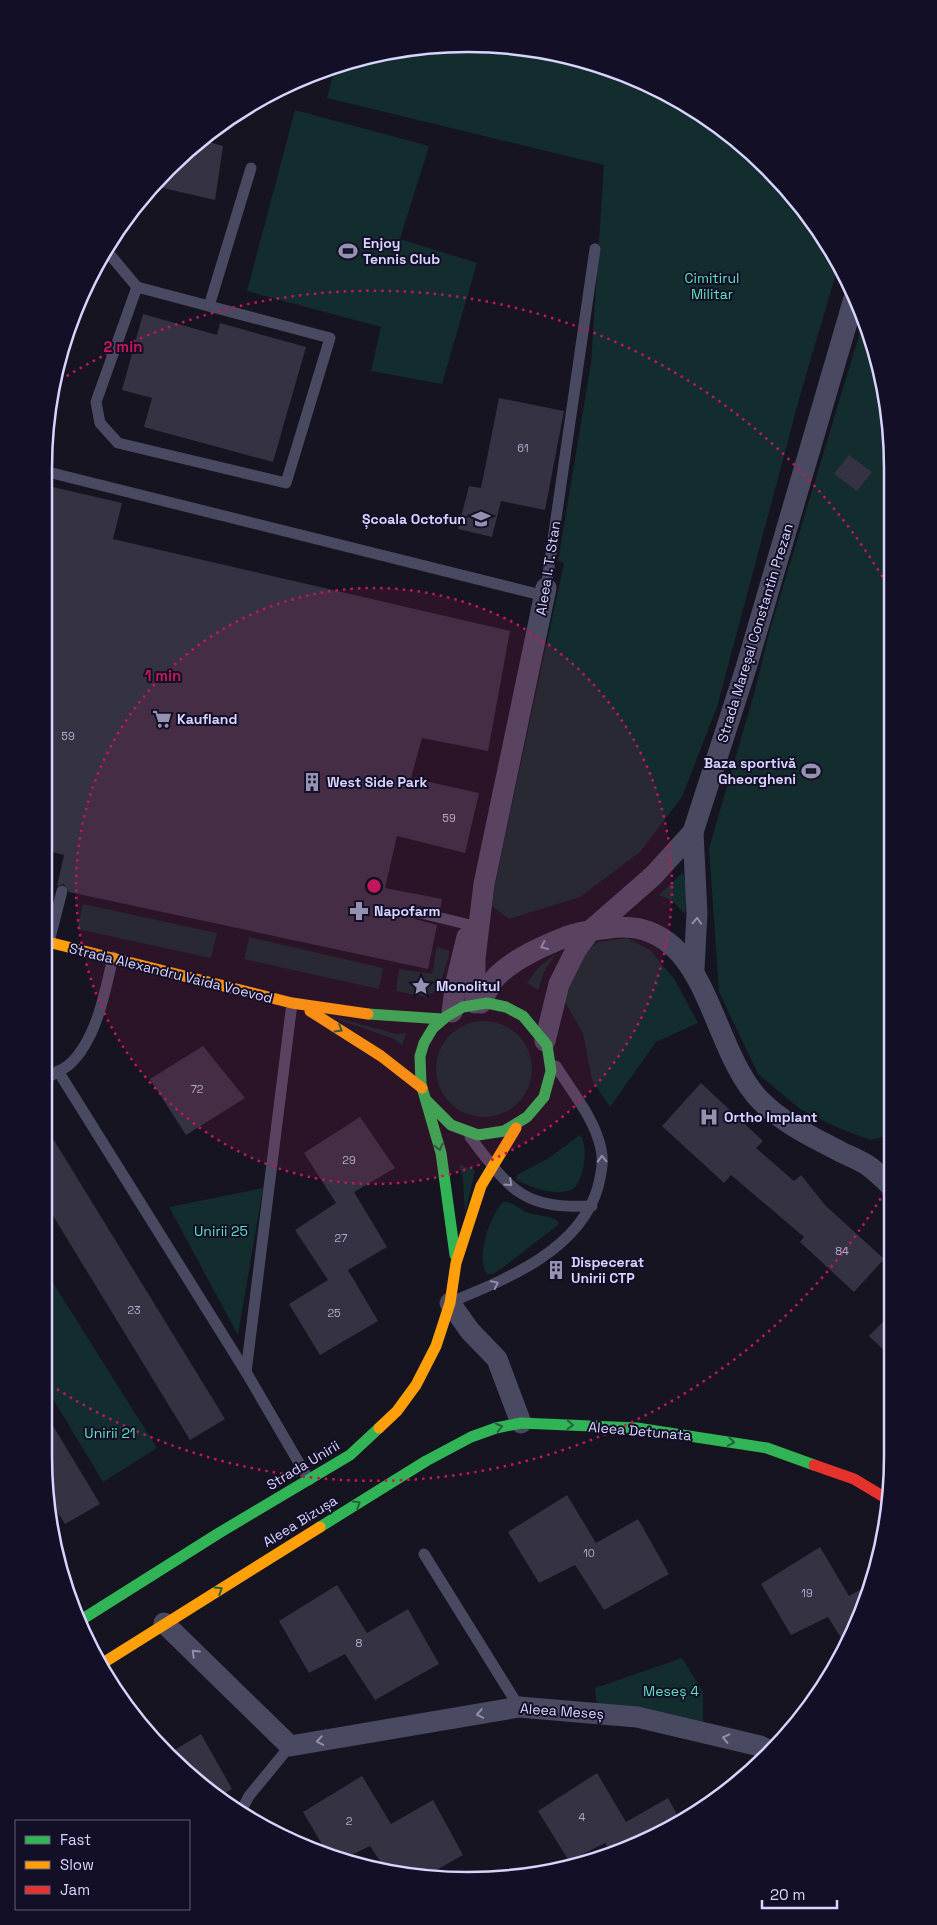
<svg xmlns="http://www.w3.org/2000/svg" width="937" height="1925" viewBox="0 0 937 1925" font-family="'Space Grotesk',sans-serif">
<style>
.green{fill:#132c2d}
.building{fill:#343243}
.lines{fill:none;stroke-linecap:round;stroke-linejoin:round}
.lane{stroke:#4a4962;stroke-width:11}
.street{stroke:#4a4962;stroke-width:21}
.fast{stroke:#30b455;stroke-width:11}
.slow{stroke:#ff9f0a;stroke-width:11}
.jam{stroke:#e5322d;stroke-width:11}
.oneway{stroke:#928eb0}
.oneway2{stroke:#22623e}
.ring{fill:none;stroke:#c2185b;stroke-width:2.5;stroke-dasharray:2.5 5}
.labels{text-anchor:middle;stroke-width:4;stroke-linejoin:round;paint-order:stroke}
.number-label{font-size:11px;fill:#b0acd0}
.poi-label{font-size:14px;font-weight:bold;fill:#d9d4ff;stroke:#130f26;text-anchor:start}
.park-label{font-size:14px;fill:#5fe0c0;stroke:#130f26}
.street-label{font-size:14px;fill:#d9d4ff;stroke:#130f26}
.rim{fill:none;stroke:#d9d4ff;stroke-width:2.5}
.centre{fill:#c2185b;stroke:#130f26;stroke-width:2.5}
.ring-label{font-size:15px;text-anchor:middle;font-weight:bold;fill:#c2185b;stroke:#130f26;stroke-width:4;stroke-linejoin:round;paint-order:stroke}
</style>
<rect width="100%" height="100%" fill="#161421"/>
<!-- green -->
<g class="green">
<path d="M 469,44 L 552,52 L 631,76 L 727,132 L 806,210 L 838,267 L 801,392 L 717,707 L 682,797 L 640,852 L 580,897 L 509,919 L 492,906 L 495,883 L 564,563 L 558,561 L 591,363 L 604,165 L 327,98 L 335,67 L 386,52 Z"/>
<path d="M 295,110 L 429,146 L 400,239 L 477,263 L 442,384 L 371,371 L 381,327 L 247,291 Z"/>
<path d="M 864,319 L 890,413 L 892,1135 L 870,1140 L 836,1127 L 800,1109 L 758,1074 L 719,992 L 709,848 L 754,694 L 769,633 Z"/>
<path d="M 683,872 L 687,893 L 685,914 L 673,901 L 659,895 Z"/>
<path d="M 83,904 L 217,933 L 211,958 L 77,929 Z"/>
<path d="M 249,937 L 383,968 L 379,989 L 244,959 Z"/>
<path d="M 627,938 L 650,950 L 675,980 L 698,1023 L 656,1042 L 610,1107 L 592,1080 L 583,1033 L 565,1002 L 568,976 L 583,956 L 597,942 Z"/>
<path d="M 437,947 L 450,951 L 439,989 L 426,997 L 396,991 L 399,969 L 432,974 Z"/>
<path d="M 556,953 L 544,972 L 538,990 L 527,983 L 537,969 Z"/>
<path d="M 323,1014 L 396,1034 L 406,1033 L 402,1045 L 394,1039 Z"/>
<circle cx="484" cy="1069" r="48"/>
<path d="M 580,1135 C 589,1147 584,1180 573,1189 C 554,1197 534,1188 516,1180 L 517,1175 L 549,1158 Z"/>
<path d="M 459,1165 L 475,1170 L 465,1214 L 463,1179 Z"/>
<path d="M 263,1188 L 238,1335 L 169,1207 Z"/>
<path d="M 503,1202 C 512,1201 518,1208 526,1212 C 536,1216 549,1215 558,1221 L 558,1225 L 501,1269 L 493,1274 L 487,1274 C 475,1259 490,1215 503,1202 Z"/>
<path d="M 53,1283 L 157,1448 L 103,1482 L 44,1384 L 44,1288 Z"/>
<path d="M 682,1658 L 703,1692 L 703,1727 L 597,1709 L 595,1688 Z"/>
</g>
<!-- building -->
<g class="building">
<path d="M 202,140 L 223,146 L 215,200 L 154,186 L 168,168 Z"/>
<path d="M 143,314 L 217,335 L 220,323 L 306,347 L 273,462 L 144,427 L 152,398 L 122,390 Z"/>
<path d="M 499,398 L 564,411 L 545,510 L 501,501 L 492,537 L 458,529 L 469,486 L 481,488 Z"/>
<path d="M 849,455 L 872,472 L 857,491 L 834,474 Z"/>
<path d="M 44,485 L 122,503 L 113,539 L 510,631 L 488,751 L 422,738 L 411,778 L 479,793 L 465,853 L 397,836 L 385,888 L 442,899 L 440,910 L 415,905 L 410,911 L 415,919 L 437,925 L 428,969 L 69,892 L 64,884 L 57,886 L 64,855 L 44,850 Z"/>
<path d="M 203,1046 L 245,1098 L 186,1135 L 150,1079 Z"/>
<path d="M 701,1083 L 763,1141 L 756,1148 L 794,1181 L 801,1175 L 825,1205 L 884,1259 L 854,1292 L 800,1242 L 804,1237 L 731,1175 L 724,1183 L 662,1126 Z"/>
<path d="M 360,1117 L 395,1168 L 354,1192 L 387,1247 L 348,1270 L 378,1321 L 320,1355 L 289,1304 L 328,1280 L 295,1230 L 336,1203 L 304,1153 Z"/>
<path d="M 44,1124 L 225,1419 L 190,1440 L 44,1201 Z"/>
<path d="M 893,1312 L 893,1359 L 869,1336 Z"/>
<path d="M 44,1411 L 100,1504 L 65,1524 L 51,1502 L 44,1456 Z"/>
<path d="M 567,1495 L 596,1543 L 638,1519 L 669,1574 L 604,1610 L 575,1565 L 539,1583 L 508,1532 Z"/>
<path d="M 820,1547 L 849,1596 L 872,1583 L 861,1619 L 846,1646 L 828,1617 L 791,1635 L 761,1584 Z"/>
<path d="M 337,1585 L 367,1633 L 408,1609 L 439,1664 L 375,1700 L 345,1654 L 309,1673 L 279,1621 Z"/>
<path d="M 201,1734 L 232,1789 L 218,1797 L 188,1776 L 168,1754 Z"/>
<path d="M 597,1773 L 626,1822 L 668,1798 L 680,1820 L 657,1837 L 610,1851 L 605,1843 L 569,1861 L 538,1811 Z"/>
<path d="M 362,1776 L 391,1824 L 433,1800 L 463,1855 L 429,1874 L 388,1873 L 370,1846 L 345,1858 L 326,1851 L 303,1812 Z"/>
</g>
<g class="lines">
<!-- lane -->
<g class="lane">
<path d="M 531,50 L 616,71"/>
<path d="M 106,250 L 137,287 L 96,402 L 100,423 L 118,443 L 286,483 L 330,338 L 137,287"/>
<path d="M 209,306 L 251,168"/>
<path d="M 44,471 L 545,596"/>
<path d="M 546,588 L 595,249"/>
<path d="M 417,912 L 470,925"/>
<path d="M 49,942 L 62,891"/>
<path d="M 58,1071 L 246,1372 L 309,1480"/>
<path d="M 44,1079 C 52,1075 63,1070 70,1064 C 97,1038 105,992 113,957"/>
<path d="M 470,1137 C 511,1190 521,1209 592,1206"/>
<path d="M 451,1302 C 507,1279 580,1250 598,1187 C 601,1174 604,1162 601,1149 C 595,1119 572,1092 556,1066"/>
<path d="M 246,1372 L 292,1003"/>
<path d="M 424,1554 L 519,1707"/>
<path d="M 240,1813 L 249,1796 L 290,1746"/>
</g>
<!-- street -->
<g class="street">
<path d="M 693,832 L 697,913 L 694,969"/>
<path d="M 475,1003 L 475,958 L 484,884 L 546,588"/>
<path d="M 481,1003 C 485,995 490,984 496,977 C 515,958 543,946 568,936 C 581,931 595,930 609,928 C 710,915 707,1047 761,1101 C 784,1124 814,1138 843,1153 C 852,1157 862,1161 870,1167 C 878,1173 885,1181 892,1187"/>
<path d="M 452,1012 L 456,982 L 467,937"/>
<path d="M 545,1041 L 559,984 L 576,950 L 590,931 L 653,876 L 693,832 L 746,668 L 855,295"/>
<path d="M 450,1303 L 470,1331 L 497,1359 L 521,1423"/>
<path d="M 164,1623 L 290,1746 L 519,1707 L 637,1717 L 760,1746 L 773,1752"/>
</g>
<!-- fast -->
<g class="fast">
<path d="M 368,1014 L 442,1019"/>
<path d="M 426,1100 L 451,1125 L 478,1135 L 504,1131 L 527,1117 L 544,1097 L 551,1071 L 547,1045 L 523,1016 L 506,1007 L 487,1003 L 463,1007 L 447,1016 L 433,1028 L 424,1043 L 420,1056 L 421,1084 L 441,1153 L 455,1255"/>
<path d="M 320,1527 L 426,1461 L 471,1437 L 496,1428 L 521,1423 L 637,1428 L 767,1448 L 814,1465"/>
<path d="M 81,1620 L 219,1533 L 350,1455 L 379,1428"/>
</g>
<!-- slow -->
<g class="slow">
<path d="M 44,941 L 292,1003 L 368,1014"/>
<path d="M 310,1011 L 381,1056 L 422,1088"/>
<path d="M 379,1428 L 397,1411 L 416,1385 L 436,1346 L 450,1303 L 456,1263 L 481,1186 L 516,1128"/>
<path d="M 103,1663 L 320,1527"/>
</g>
<!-- jam -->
<path class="jam" d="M 814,1465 L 854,1479 L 889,1500"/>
</g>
<!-- one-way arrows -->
<defs><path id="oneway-chevron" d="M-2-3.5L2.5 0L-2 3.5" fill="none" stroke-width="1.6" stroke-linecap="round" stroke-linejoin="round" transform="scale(1.25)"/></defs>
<g class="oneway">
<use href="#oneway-chevron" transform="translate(697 921) rotate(-87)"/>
<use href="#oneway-chevron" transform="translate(544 946) rotate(155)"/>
<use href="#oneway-chevron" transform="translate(602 1159) rotate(-92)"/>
<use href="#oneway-chevron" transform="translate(509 1183) rotate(43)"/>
<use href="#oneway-chevron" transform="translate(495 1284) rotate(-26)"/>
<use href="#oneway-chevron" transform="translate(195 1653) rotate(-136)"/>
<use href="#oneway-chevron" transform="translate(480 1714) rotate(170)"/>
<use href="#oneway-chevron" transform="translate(726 1738) rotate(-167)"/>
<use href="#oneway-chevron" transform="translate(320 1741) rotate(170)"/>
</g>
<g class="oneway2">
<use href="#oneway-chevron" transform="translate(339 1029) rotate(31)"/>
<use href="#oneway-chevron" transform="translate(439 1147) rotate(76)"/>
<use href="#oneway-chevron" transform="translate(570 1425) rotate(3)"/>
<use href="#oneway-chevron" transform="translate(499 1427) rotate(-14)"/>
<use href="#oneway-chevron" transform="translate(731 1442) rotate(10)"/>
<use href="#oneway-chevron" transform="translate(357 1504) rotate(-32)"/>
<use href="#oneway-chevron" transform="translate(219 1590) rotate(-32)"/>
</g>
<!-- distance rings -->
<circle cx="374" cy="886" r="298" fill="#c2185b" fill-opacity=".12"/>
<g class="ring">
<circle cx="374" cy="886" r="298"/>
<path d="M892 1179A595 595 0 0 1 46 1382M54 384A595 595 0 0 1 889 588"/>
</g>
<!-- icons -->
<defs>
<g id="stadium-bare" transform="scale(1.5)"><path d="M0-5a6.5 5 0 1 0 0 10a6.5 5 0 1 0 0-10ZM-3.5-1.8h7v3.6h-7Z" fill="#9591b1" stroke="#130f26" stroke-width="2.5" paint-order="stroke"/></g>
<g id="school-bare" transform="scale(1.5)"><path d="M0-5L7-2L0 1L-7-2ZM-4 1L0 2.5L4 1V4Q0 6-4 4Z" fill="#9591b1" stroke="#130f26" stroke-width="2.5" paint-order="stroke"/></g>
<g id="supermarket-bare" transform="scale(1.5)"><path d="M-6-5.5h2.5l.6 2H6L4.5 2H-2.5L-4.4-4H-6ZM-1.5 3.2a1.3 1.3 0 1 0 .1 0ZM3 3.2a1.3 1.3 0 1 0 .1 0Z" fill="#9591b1" stroke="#130f26" stroke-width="2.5" paint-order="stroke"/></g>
<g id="building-bare" transform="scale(1.5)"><path d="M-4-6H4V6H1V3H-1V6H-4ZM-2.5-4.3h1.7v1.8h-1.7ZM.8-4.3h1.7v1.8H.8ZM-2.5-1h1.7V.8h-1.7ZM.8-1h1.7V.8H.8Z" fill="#9591b1" stroke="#130f26" stroke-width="2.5" paint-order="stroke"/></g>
<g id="pharmacy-bare" transform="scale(1.5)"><path d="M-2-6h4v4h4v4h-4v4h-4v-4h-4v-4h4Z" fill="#9591b1" stroke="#130f26" stroke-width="2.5" paint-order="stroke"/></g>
<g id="sight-bare" transform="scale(1.5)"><path d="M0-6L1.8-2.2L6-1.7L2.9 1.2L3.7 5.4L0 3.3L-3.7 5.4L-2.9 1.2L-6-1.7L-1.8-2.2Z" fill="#9591b1" stroke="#130f26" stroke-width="2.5" paint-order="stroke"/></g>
<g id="hospital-bare" transform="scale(1.5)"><path d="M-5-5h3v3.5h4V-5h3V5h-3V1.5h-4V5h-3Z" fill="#9591b1" stroke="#130f26" stroke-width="2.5" paint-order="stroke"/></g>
</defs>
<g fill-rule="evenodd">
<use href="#stadium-bare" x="348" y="251"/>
<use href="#school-bare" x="481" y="519"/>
<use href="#supermarket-bare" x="162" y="719"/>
<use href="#stadium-bare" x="811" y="771"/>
<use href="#building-bare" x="312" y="782"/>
<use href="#pharmacy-bare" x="359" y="911"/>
<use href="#sight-bare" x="421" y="986"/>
<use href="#hospital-bare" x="709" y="1117"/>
<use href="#building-bare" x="556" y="1270"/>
</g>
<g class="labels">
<!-- number labels -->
<g class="number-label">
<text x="523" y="452">61</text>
<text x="68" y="740">59</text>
<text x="449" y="822">59</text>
<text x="197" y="1093">72</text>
<text x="349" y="1164">29</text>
<text x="341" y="1242">27</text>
<text x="842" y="1255">84</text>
<text x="134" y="1314">23</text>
<text x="334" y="1317">25</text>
<text x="589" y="1557">10</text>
<text x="807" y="1597">19</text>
<text x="359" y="1647">8</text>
<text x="582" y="1821">4</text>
<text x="349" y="1825">2</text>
</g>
<!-- poi labels -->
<g class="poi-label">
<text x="363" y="248">Enjoy<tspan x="363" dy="16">Tennis Club</tspan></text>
<text x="466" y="524" text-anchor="end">Școala Octofun</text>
<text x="177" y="724">Kaufland</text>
<text x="796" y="768" text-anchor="end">Baza sportivă<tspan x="796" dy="16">Gheorgheni</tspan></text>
<text x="327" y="787">West Side Park</text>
<text x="374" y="916">Napofarm</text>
<text x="436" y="991">Monolitul</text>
<text x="724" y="1122">Ortho Implant</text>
<text x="571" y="1267">Dispecerat<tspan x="571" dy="16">Unirii CTP</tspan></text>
</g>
<!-- park labels -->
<g class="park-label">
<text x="712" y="283">Cimitirul<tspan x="712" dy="16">Militar</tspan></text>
<text x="221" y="1236">Unirii 25</text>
<text x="110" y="1438">Unirii 21</text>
<text x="671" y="1696">Meseș 4</text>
</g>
<!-- street labels -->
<g class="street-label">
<text transform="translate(548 568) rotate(-81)" y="5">Aleea I. T. Stan</text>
<text transform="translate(755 633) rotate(-73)" y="5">Strada Mareșal Constantin Prezan</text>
<text transform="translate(171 973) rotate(14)" y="5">Strada Alexandru Vaida Voevod</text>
<text transform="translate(640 1431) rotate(5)" y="5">Aleea Detunata</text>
<text transform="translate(303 1465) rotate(-31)" y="5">Strada Unirii</text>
<text transform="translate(300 1521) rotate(-32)" y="5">Aleea Bizușa</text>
<text transform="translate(562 1711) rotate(4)" y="5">Aleea Meseș</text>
</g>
</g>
<!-- crop -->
<path d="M0 0H937V1925H0ZM468 52H468A416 416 0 0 1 884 468V1456A416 416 0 0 1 468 1872H468A416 416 0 0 1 52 1456V468A416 416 0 0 1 468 52Z" fill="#130f26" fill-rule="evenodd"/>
<path class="rim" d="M468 52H468A416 416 0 0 1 884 468V1456A416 416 0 0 1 468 1872H468A416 416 0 0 1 52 1456V468A416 416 0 0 1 468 52Z"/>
<circle cx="374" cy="886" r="8" class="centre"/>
<g class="ring-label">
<text x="123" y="352">2 min</text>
<text x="163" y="681">1 min</text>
</g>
<!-- legend -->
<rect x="15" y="1820" width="175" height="90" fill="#130f26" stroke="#625e7d"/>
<rect x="25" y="1836" width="25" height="8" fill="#30b455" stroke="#625e7d"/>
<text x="60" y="1845" font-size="15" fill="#d9d4ff">Fast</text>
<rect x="25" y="1861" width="25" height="8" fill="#ff9f0a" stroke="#625e7d"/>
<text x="60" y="1870" font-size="15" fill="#d9d4ff">Slow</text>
<rect x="25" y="1886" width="25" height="8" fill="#e5322d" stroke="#625e7d"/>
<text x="60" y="1895" font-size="15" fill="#d9d4ff">Jam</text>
<!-- scale -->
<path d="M762 1900v8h75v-8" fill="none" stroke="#d9d4ff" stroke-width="2.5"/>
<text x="770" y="1900" font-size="15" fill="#d9d4ff" stroke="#130f26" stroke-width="4" paint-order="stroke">20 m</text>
</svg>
